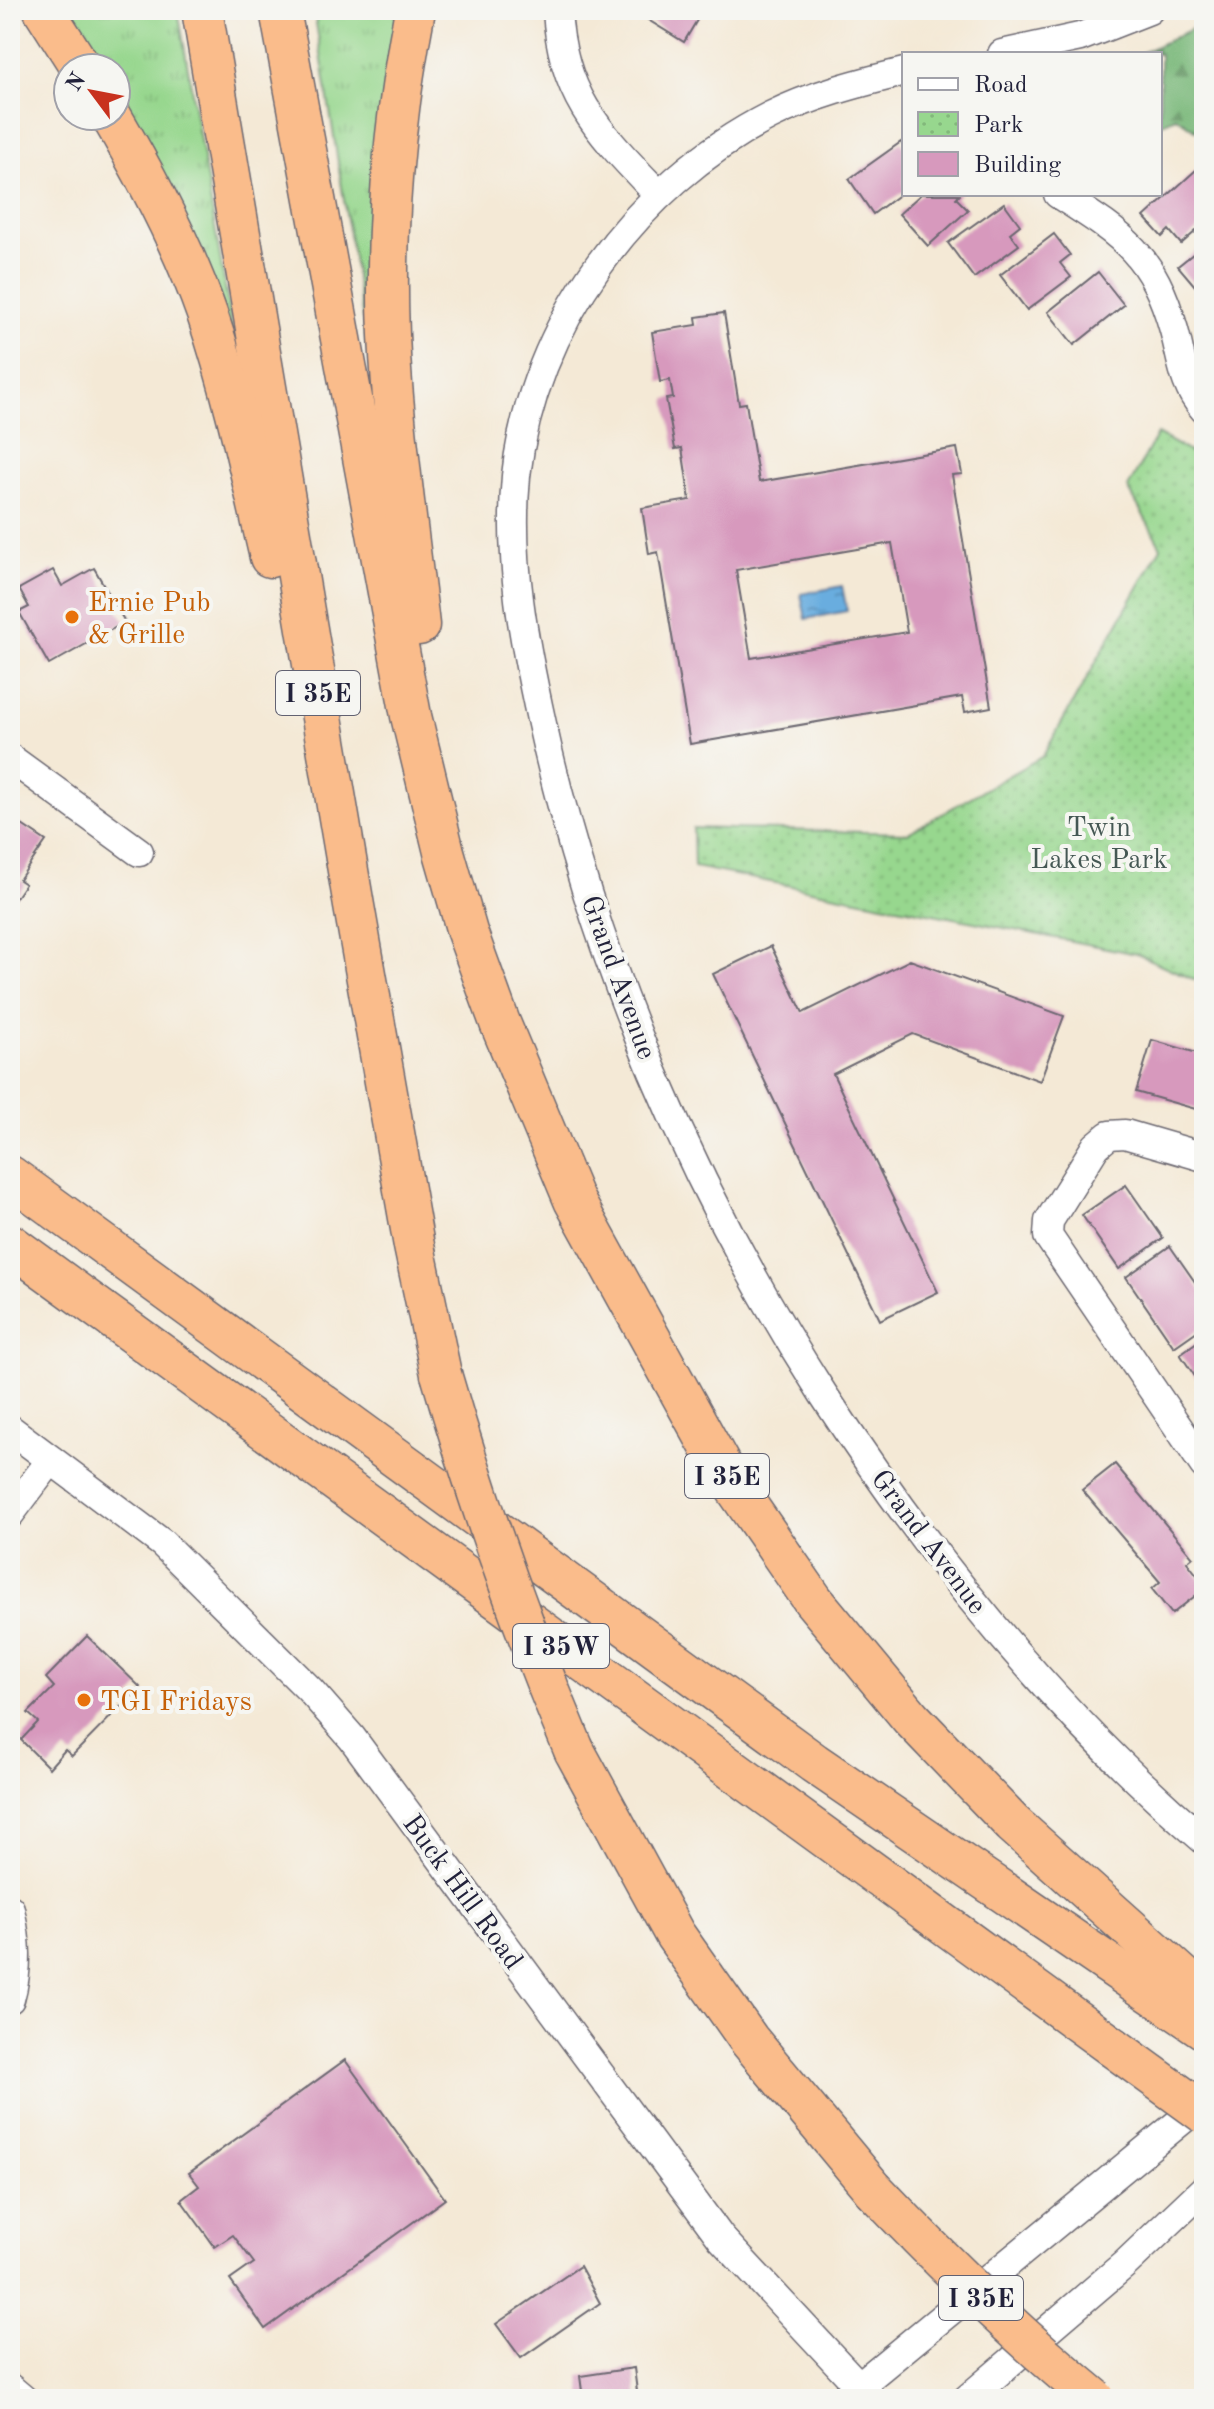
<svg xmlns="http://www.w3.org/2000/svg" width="1214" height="2409" viewBox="0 0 1214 2409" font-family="'Old Standard TT',serif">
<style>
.grass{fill:url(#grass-tufts);stroke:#5c7c64;stroke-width:2}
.forest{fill:url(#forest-firs);stroke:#4e6d5a;stroke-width:2}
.park{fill:url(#park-dots);stroke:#5c7c64;stroke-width:2}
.water{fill:url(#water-ripples);stroke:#46688d;stroke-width:2}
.building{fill:#d799bd;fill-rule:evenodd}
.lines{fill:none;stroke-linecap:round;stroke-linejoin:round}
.minor-casing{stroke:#6c6871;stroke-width:31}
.highway-casing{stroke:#6c6871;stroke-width:43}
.minor{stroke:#fff;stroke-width:28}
.highway{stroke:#fabc8b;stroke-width:40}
.highway-bridge-casing{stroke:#6c6871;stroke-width:43;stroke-linecap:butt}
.highway-bridge{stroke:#fabc8b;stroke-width:40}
.food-dot{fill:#e8710a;stroke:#f6f6f2;stroke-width:3}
.labels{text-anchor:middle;stroke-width:8;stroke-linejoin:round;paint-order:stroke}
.shield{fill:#f6f6f2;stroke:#626272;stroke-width:2}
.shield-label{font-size:26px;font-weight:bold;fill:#22223b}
.food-label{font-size:28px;fill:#c56008;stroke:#f6f6f2;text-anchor:start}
.park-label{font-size:28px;fill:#455854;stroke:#f6f6f2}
.street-label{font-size:28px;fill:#22223b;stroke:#f6f6f2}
</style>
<defs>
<pattern id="grass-tufts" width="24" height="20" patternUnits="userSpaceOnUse" patternTransform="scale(2)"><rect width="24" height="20" fill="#97d78e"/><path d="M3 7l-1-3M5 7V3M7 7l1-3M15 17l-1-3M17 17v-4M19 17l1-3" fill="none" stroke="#82b87b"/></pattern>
<pattern id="forest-firs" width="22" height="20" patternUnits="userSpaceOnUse" patternTransform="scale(2)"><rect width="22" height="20" fill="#79b879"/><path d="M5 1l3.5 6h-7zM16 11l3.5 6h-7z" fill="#639564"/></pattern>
<pattern id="park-dots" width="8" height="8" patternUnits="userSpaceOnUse" patternTransform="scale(2)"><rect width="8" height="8" fill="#97d78e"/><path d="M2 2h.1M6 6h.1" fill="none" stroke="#82b87b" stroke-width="1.8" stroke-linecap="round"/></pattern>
<pattern id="water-ripples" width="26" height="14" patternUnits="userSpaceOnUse" patternTransform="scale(2)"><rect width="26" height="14" fill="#69addf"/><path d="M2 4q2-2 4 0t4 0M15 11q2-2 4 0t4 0" fill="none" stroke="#568cb6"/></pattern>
</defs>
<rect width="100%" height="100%" fill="#f6f6f2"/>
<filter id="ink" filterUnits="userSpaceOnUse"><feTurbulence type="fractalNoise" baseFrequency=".0125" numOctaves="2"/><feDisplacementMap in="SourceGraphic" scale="16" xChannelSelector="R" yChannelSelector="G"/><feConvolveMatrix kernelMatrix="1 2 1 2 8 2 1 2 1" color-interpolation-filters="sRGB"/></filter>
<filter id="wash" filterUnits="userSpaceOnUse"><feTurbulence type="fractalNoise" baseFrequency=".006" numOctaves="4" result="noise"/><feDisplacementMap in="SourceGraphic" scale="32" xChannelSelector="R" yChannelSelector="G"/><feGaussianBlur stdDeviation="1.8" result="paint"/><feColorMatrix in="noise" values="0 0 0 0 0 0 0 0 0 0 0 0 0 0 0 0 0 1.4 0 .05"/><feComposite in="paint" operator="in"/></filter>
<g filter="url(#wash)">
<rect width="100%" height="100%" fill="#f4e9d6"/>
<!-- grass -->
<g class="grass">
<path d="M 61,10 L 178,10 L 238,363 L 116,106 L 116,68 L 94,68 Z"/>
<path d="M 314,10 L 398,10 L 374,391 Z"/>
</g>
<!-- forest -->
<path class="forest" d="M 1204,23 L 1204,136 L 1176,117 L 1160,124 L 1160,54 L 1140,54 Z"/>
<!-- park -->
<path class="park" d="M 1157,434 L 1204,460 L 1204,984 L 1137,954 L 694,867 L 693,828 L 908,833 L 1043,756 L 1161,547 L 1128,488 Z"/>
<!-- water -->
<path class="water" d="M 842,586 L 847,611 L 806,619 L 801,594 Z"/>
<g id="blocks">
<!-- building -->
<g class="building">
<path d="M 632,10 L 703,10 L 684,42 Z"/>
<path d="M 901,142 L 904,147 L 904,191 L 873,214 L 849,179 Z"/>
<path d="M 1196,170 L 1204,179 L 1204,224 L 1181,244 L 1169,230 L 1162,237 L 1144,217 Z"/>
<path d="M 921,194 L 960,194 L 956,198 L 968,210 L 928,246 L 899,214 Z"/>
<path d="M 1004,203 L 1020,225 L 1010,233 L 1019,245 L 974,278 L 948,243 Z"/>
<path d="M 1054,234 L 1070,255 L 1060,263 L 1071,277 L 1027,310 L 1000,275 Z"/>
<path d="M 1204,245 L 1204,279 L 1195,286 L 1178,266 Z"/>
<path d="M 1098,272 L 1124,305 L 1074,345 L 1048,312 Z"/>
<path d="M 724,313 L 739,404 L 746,403 L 759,482 L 957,448 L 962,474 L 952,475 L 991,707 L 965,712 L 962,697 L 690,744 L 658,552 L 649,554 L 642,508 L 690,500 L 682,448 L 675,449 L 666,399 L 673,398 L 670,380 L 660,382 L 652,332 L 697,325 L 696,317 ZM 892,543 L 907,632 L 751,658 L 736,570 Z"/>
<path d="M 94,568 L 125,622 L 49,665 L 19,612 L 29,607 L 19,589 L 53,570 L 62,586 Z"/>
<path d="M 10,817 L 46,841 L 19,880 L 25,884 L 10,906 Z"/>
<path d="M 771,946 L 803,1013 L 910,960 L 1064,1016 L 1040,1081 L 913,1034 L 833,1074 L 938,1292 L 880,1320 L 713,974 Z"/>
<path d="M 1152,1040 L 1204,1055 L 1204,1094 L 1199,1110 L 1136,1092 Z"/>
<path d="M 1126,1185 L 1163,1238 L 1119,1269 L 1082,1215 Z"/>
<path d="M 1170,1246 L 1204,1295 L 1204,1326 L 1174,1347 L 1126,1277 Z"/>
<path d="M 1204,1337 L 1204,1390 L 1180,1354 Z"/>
<path d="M 1115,1464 L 1193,1557 L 1187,1562 L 1204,1584 L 1204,1589 L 1172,1614 L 1152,1589 L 1160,1582 L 1082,1490 Z"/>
<path d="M 87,1636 L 140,1687 L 72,1756 L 65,1750 L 49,1768 L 21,1740 L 38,1722 L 28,1713 L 54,1687 L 46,1678 Z"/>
<path d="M 345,2060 L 445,2199 L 265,2329 L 230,2280 L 254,2263 L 233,2235 L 215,2247 L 181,2200 L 199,2186 L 189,2173 Z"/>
<path d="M 580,2266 L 600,2303 L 521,2358 L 496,2324 Z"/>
<path d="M 634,2368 L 638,2399 L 583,2399 L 580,2376 Z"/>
</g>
</g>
</g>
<g filter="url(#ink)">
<use href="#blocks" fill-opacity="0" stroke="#6c6871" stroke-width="2"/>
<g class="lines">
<!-- minor casing -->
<g class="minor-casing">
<g id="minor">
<path d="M 557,10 C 562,99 601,134 659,195"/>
<path d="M 1002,54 L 1080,37 L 1149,10"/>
<path d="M 904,72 C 858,83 812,95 770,116 C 636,184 532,326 516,476 C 508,561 524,643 542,724 C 594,961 692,1190 823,1394 C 929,1557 1056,1714 1204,1840"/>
<path d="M 1058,194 C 1122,235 1152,252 1174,330 C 1182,359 1183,386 1204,409"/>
<path d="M 10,758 L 139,852"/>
<path d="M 1204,1157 L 1125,1134 L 1109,1135 L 1096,1146 L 1049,1221 L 1048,1236 L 1204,1465"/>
<path d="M 10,1429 L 162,1543 L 310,1690 L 352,1738 L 721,2238 L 871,2399"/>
<path d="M 10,1514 L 51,1460"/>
<path d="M 10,1909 C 17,1942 19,1967 10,1999"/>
<path d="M 10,2388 L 23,2399"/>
<path d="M 843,2399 L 1204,2102"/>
<path d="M 967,2399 L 1125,2264 L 1204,2189"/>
</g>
</g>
<!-- highway casing -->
<g class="highway-casing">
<g id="highway">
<path d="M 44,10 L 81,68"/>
<path d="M 202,10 L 354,906 L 414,1246 L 441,1374"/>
<path d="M 280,10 L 411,716 L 444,852 L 467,932 L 500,1023 L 574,1200 L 723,1470 L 813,1600 L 911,1718 L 1013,1824 L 1204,1995"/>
<path d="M 415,10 C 391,133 382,260 392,384 C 398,465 410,545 419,625"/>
<path d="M 111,116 C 148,179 183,245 207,314 C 234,393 251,476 270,557"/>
<path d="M 10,1176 L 814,1763 L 1204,2029"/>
<path d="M 10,1244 L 1113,2047"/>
<path d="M 574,1750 L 675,1935 L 749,2040 L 873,2189"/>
</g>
</g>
<!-- minor -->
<use href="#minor" class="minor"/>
<!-- highway -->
<use href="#highway" class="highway"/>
<!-- highway-bridge casing -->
<g class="highway-bridge-casing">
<g id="highway-bridge">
<path d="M 441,1374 C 478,1502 522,1627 574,1750"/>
<path d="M 1113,2047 L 1204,2113"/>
<path d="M 873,2189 C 943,2263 1016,2334 1095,2399"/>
</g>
</g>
<!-- highway-bridge -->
<use href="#highway-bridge" class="highway-bridge"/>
</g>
</g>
<!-- markers -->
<g class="food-dot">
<circle cx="72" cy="617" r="8"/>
<circle cx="84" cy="1700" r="8"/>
</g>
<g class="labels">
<!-- shield labels -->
<g class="shield">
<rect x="276" y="671" width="84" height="44" rx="6"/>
<rect x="685" y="1454" width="84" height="44" rx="6"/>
<rect x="513" y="1624" width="96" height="44" rx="6"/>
<rect x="939" y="2276" width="84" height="44" rx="6"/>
</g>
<g class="shield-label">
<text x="318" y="702">I 35E</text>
<text x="727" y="1485">I 35E</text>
<text x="561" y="1655">I 35W</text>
<text x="981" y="2307">I 35E</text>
</g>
<!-- food labels -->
<g class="food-label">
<text x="88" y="611">Ernie Pub<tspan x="88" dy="32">&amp; Grille</tspan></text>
<text x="100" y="1710">TGI Fridays</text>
</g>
<!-- park labels -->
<g class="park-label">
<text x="1099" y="836">Twin<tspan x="1099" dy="32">Lakes Park</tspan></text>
</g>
<!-- street labels -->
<g class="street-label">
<text transform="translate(620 977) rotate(70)" y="10">Grand Avenue</text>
<text transform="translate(930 1541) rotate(53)" y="10">Grand Avenue</text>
<text transform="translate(464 1891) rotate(54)" y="10">Buck Hill Road</text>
</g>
</g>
<!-- margin -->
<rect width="1214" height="2409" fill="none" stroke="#f6f6f2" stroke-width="40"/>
<!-- legend -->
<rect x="902" y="52" width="260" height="144" fill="#f6f6f2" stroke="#a1a1a9" stroke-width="2"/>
<rect x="918" y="78" width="40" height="12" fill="#ffffff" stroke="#a1a1a9" stroke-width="2"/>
<text x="974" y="92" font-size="24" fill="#22223b">Road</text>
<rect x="918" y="112" width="40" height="24" fill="url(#park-dots)" stroke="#a1a1a9" stroke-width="2"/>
<text x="974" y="132" font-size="24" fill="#22223b">Park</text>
<rect x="918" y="152" width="40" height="24" fill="#d799bd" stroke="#a1a1a9" stroke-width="2"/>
<text x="974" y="172" font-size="24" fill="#22223b">Building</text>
<!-- north arrow -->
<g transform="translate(92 92) rotate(302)"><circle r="38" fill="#f6f6f2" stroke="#a1a1a9" stroke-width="2"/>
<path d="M0-6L14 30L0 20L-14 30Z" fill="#c8321e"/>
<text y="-12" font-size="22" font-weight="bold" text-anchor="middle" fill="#22223b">N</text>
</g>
</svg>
